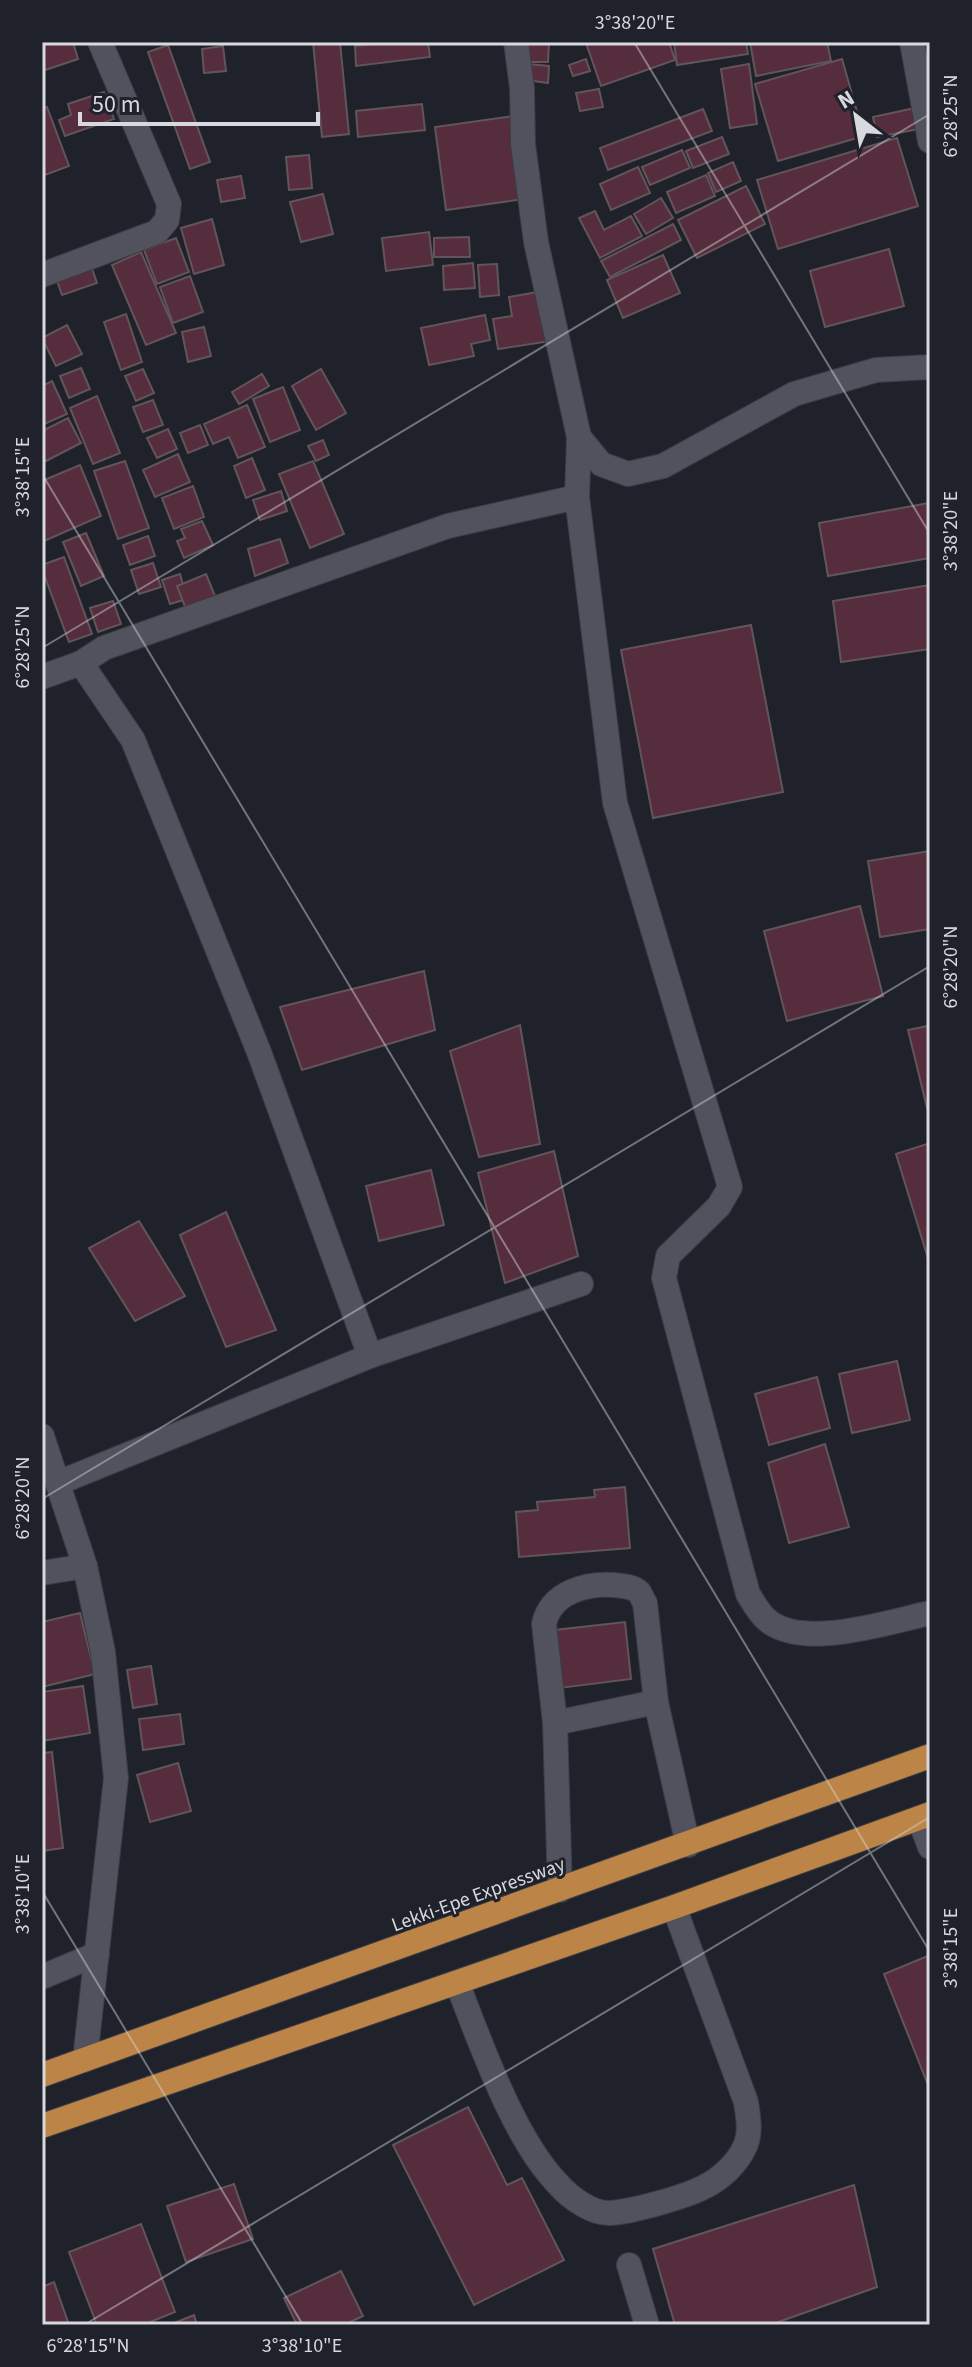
<svg xmlns="http://www.w3.org/2000/svg" width="972" height="2367" viewBox="0 0 972 2367" font-family="'Source Sans 3',sans-serif">
<style>
.building{fill:#552d3c;stroke:#62555a;stroke-width:2}
.lines{fill:none;stroke-linecap:round;stroke-linejoin:round}
.minor-casing{stroke:#3b3c44;stroke-width:26}
.highway-casing{stroke:#3b3c44;stroke-width:26}
.minor{stroke:#51525d;stroke-width:24}
.highway{stroke:#bc8446;stroke-width:24}
.ticks{fill:none;stroke:#d8d9df;stroke-width:2;stroke-opacity:0.45}
.labels{text-anchor:middle;stroke-width:6;stroke-linejoin:round;paint-order:stroke}
.street-label{font-size:20px;fill:#d8d9df;stroke:#20222b}
.neatline{fill:none;stroke:#d8d9df;stroke-width:3}
.ticks-label{font-size:20px;text-anchor:middle;fill:#d8d9df}
</style>
<rect width="100%" height="100%" fill="#20222b"/>
<!-- building -->
<g class="building">
<path d="M 42,42 L 73,42 L 78,59 L 42,71 Z"/>
<path d="M 313,42 L 340,42 L 349,134 L 322,137 Z"/>
<path d="M 388,42 L 428,42 L 430,57 L 356,66 L 355,46 Z"/>
<path d="M 528,42 L 549,42 L 548,62 L 527,62 Z"/>
<path d="M 669,42 L 675,60 L 601,86 L 586,43 Z"/>
<path d="M 674,42 L 746,42 L 748,54 L 677,65 Z"/>
<path d="M 750,42 L 827,42 L 831,61 L 756,76 Z"/>
<path d="M 168,45 L 210,162 L 190,169 L 148,52 Z"/>
<path d="M 223,46 L 226,71 L 204,73 L 202,49 Z"/>
<path d="M 586,59 L 590,71 L 573,76 L 569,65 Z"/>
<path d="M 842,59 L 864,136 L 778,161 L 755,84 Z"/>
<path d="M 528,64 L 549,66 L 548,83 L 526,80 Z"/>
<path d="M 749,64 L 757,124 L 730,128 L 721,69 Z"/>
<path d="M 599,89 L 603,107 L 580,111 L 576,93 Z"/>
<path d="M 104,92 L 114,119 L 65,136 L 59,120 L 71,115 L 68,104 Z"/>
<path d="M 422,104 L 425,130 L 358,137 L 356,111 Z"/>
<path d="M 47,107 L 69,166 L 42,176 L 42,109 Z"/>
<path d="M 915,108 L 919,129 L 877,137 L 873,117 Z"/>
<path d="M 703,109 L 712,131 L 608,170 L 600,148 Z"/>
<path d="M 513,116 L 524,199 L 446,210 L 435,127 Z"/>
<path d="M 722,137 L 729,154 L 693,168 L 686,151 Z"/>
<path d="M 897,138 L 918,206 L 778,249 L 757,180 Z"/>
<path d="M 682,150 L 690,168 L 650,185 L 642,167 Z"/>
<path d="M 309,155 L 312,188 L 289,190 L 286,157 Z"/>
<path d="M 733,162 L 741,181 L 716,192 L 708,173 Z"/>
<path d="M 638,167 L 650,193 L 611,210 L 600,184 Z"/>
<path d="M 706,175 L 715,196 L 676,213 L 667,192 Z"/>
<path d="M 241,176 L 245,198 L 221,202 L 217,180 Z"/>
<path d="M 746,186 L 765,224 L 697,258 L 678,220 Z"/>
<path d="M 323,194 L 333,234 L 301,242 L 290,202 Z"/>
<path d="M 661,198 L 673,218 L 646,234 L 634,214 Z"/>
<path d="M 595,211 L 604,230 L 631,216 L 642,236 L 600,258 L 579,218 Z"/>
<path d="M 212,219 L 224,265 L 194,274 L 181,228 Z"/>
<path d="M 673,224 L 681,240 L 610,277 L 601,261 Z"/>
<path d="M 429,232 L 433,265 L 386,271 L 382,238 Z"/>
<path d="M 469,237 L 470,257 L 434,257 L 434,238 Z"/>
<path d="M 176,238 L 189,272 L 157,284 L 144,250 Z"/>
<path d="M 889,249 L 904,306 L 825,327 L 810,271 Z"/>
<path d="M 141,252 L 176,333 L 146,345 L 112,265 Z"/>
<path d="M 663,255 L 680,293 L 623,318 L 607,280 Z"/>
<path d="M 90,263 L 97,283 L 62,295 L 55,275 Z"/>
<path d="M 473,263 L 475,288 L 444,290 L 443,266 Z"/>
<path d="M 497,264 L 499,295 L 480,297 L 478,265 Z"/>
<path d="M 190,276 L 203,312 L 173,323 L 160,287 Z"/>
<path d="M 543,291 L 551,341 L 498,349 L 493,319 L 512,316 L 509,297 Z"/>
<path d="M 126,314 L 142,362 L 121,370 L 104,322 Z"/>
<path d="M 485,315 L 490,340 L 471,344 L 474,356 L 429,365 L 421,328 Z"/>
<path d="M 67,325 L 82,354 L 56,366 L 42,338 Z"/>
<path d="M 204,327 L 211,356 L 188,362 L 182,332 Z"/>
<path d="M 81,368 L 90,389 L 69,398 L 60,376 Z"/>
<path d="M 143,369 L 154,393 L 136,401 L 125,376 Z"/>
<path d="M 321,369 L 346,413 L 316,430 L 292,386 Z"/>
<path d="M 262,374 L 269,386 L 239,404 L 232,392 Z"/>
<path d="M 52,381 L 67,414 L 42,425 L 42,386 Z"/>
<path d="M 283,387 L 300,430 L 270,442 L 253,399 Z"/>
<path d="M 97,396 L 120,453 L 93,464 L 70,408 Z"/>
<path d="M 153,400 L 163,425 L 143,432 L 133,407 Z"/>
<path d="M 247,405 L 265,447 L 238,458 L 229,437 L 213,444 L 204,424 Z"/>
<path d="M 68,418 L 81,443 L 42,463 L 42,431 Z"/>
<path d="M 200,425 L 208,445 L 188,453 L 180,433 Z"/>
<path d="M 168,429 L 177,449 L 157,458 L 147,438 Z"/>
<path d="M 323,440 L 329,455 L 316,461 L 308,446 Z"/>
<path d="M 178,454 L 190,482 L 155,497 L 143,470 Z"/>
<path d="M 252,458 L 265,490 L 246,498 L 234,466 Z"/>
<path d="M 125,461 L 149,528 L 118,539 L 94,471 Z"/>
<path d="M 313,461 L 344,534 L 310,548 L 279,474 Z"/>
<path d="M 80,465 L 101,516 L 42,542 L 42,481 Z"/>
<path d="M 193,486 L 204,517 L 174,529 L 162,498 Z"/>
<path d="M 281,491 L 287,511 L 260,520 L 253,500 Z"/>
<path d="M 929,503 L 930,558 L 828,576 L 819,523 Z"/>
<path d="M 202,521 L 213,545 L 184,558 L 177,541 L 185,538 L 181,529 Z"/>
<path d="M 86,533 L 104,576 L 81,586 L 63,542 Z"/>
<path d="M 148,536 L 155,556 L 130,565 L 123,545 Z"/>
<path d="M 280,539 L 288,563 L 255,576 L 248,549 Z"/>
<path d="M 64,557 L 92,634 L 69,642 L 42,569 L 42,565 Z"/>
<path d="M 153,563 L 161,587 L 139,594 L 131,570 Z"/>
<path d="M 180,574 L 187,599 L 170,604 L 162,580 Z"/>
<path d="M 206,574 L 219,606 L 189,617 L 177,586 Z"/>
<path d="M 930,585 L 930,649 L 841,662 L 833,601 Z"/>
<path d="M 113,601 L 121,624 L 98,632 L 90,608 Z"/>
<path d="M 751,625 L 783,792 L 653,818 L 621,650 Z"/>
<path d="M 930,851 L 930,929 L 880,937 L 868,861 Z"/>
<path d="M 860,906 L 883,996 L 787,1021 L 764,931 Z"/>
<path d="M 424,971 L 435,1030 L 302,1070 L 280,1007 Z"/>
<path d="M 520,1025 L 540,1144 L 479,1157 L 450,1051 Z"/>
<path d="M 928,1026 L 930,1032 L 930,1120 L 908,1030 Z"/>
<path d="M 930,1143 L 930,1265 L 896,1154 Z"/>
<path d="M 554,1151 L 578,1256 L 505,1283 L 478,1173 Z"/>
<path d="M 431,1170 L 444,1225 L 379,1241 L 366,1186 Z"/>
<path d="M 226,1212 L 276,1330 L 226,1347 L 180,1235 Z"/>
<path d="M 139,1221 L 185,1296 L 135,1321 L 89,1248 Z"/>
<path d="M 897,1361 L 910,1420 L 852,1433 L 839,1374 Z"/>
<path d="M 817,1377 L 830,1428 L 769,1445 L 755,1394 Z"/>
<path d="M 825,1444 L 849,1527 L 789,1543 L 768,1463 Z"/>
<path d="M 625,1487 L 630,1548 L 519,1557 L 516,1512 L 538,1510 L 537,1502 L 595,1497 L 594,1490 Z"/>
<path d="M 80,1613 L 95,1674 L 42,1687 L 42,1622 Z"/>
<path d="M 625,1622 L 631,1679 L 552,1689 L 546,1631 Z"/>
<path d="M 151,1666 L 157,1704 L 133,1708 L 127,1670 Z"/>
<path d="M 83,1686 L 90,1733 L 42,1741 L 42,1692 Z"/>
<path d="M 180,1714 L 184,1744 L 143,1750 L 139,1719 Z"/>
<path d="M 52,1752 L 63,1848 L 42,1851 L 42,1753 Z"/>
<path d="M 178,1763 L 191,1811 L 150,1822 L 137,1775 Z"/>
<path d="M 930,1955 L 930,2090 L 884,1974 Z"/>
<path d="M 468,2107 L 507,2185 L 522,2178 L 564,2260 L 474,2305 L 393,2145 Z"/>
<path d="M 234,2184 L 253,2239 L 186,2262 L 167,2206 Z"/>
<path d="M 854,2185 L 877,2287 L 770,2325 L 675,2325 L 653,2249 Z"/>
<path d="M 141,2224 L 175,2312 L 143,2325 L 97,2325 L 69,2252 Z"/>
<path d="M 341,2271 L 363,2316 L 344,2325 L 297,2325 L 284,2298 Z"/>
<path d="M 54,2282 L 69,2325 L 42,2325 L 42,2287 Z"/>
<path d="M 194,2315 L 197,2325 L 169,2325 Z"/>
</g>
<g class="lines">
<!-- minor casing -->
<g class="minor-casing">
<g id="minor">
<path d="M 516,42 L 522,88 L 523,144 L 536,242 L 579,437 L 601,464 L 628,474 L 663,466 L 794,394 L 876,370 L 930,367"/>
<path d="M 912,42 L 930,141"/>
<path d="M 42,275 L 157,232 L 167,220 L 169,204 L 100,42"/>
<path d="M 579,437 L 577,497 L 615,803 L 730,1187 L 719,1206 L 668,1256 L 664,1278 L 748,1594 C 753,1602 759,1613 766,1619 C 801,1651 888,1622 930,1613"/>
<path d="M 81,663 L 104,648 L 448,526 L 577,497"/>
<path d="M 42,677 L 81,663 L 133,740 L 259,1052 L 370,1356"/>
<path d="M 42,1436 L 85,1566 L 103,1652 L 116,1778 L 85,2060"/>
<path d="M 58,1483 L 370,1356 L 581,1284"/>
<path d="M 42,1573 L 85,1566"/>
<path d="M 555,1723 L 656,1702"/>
<path d="M 919,1818 L 930,1847"/>
<path d="M 560,1890 L 555,1723 L 544,1624 C 551,1592 586,1583 614,1585 C 622,1586 632,1586 639,1592 C 640,1593 644,1602 645,1603 L 656,1702 L 688,1845"/>
<path d="M 42,1977 L 97,1954"/>
<path d="M 457,1983 C 481,2043 513,2138 558,2184 C 569,2197 592,2214 610,2213 C 631,2212 685,2197 704,2187 C 721,2179 739,2162 746,2144 C 751,2131 748,2116 746,2102 L 674,1907"/>
<path d="M 629,2265 L 647,2325"/>
</g>
</g>
<!-- highway casing -->
<g class="highway-casing">
<g id="highway">
<path d="M 42,2075 L 930,1756"/>
<path d="M 42,2126 L 674,1907 L 930,1814"/>
</g>
</g>
<!-- minor -->
<use href="#minor" class="minor"/>
<!-- highway -->
<use href="#highway" class="highway"/>
</g>
<!-- ticks -->
<path class="ticks" d="M 634,42 L 930,534M 42,474 L 930,1952M 42,648 L 930,114M 42,1499 L 930,966M 42,1891 L 303,2325M 84,2325 L 930,1817"/>
<g class="labels">
<!-- street labels -->
<g class="street-label">
<text transform="translate(478 1894) rotate(-20)" y="7">Lekki-Epe Expressway</text>
</g>
</g>
<!-- border -->
<rect width="972" height="2367" fill="none" stroke="#20222b" stroke-width="88"/>
<!-- north arrow -->
<g transform="translate(856 116) rotate(329)" stroke="#20222b" stroke-width="6" paint-order="stroke">
<path d="M0-6L14 30L0 20L-14 30Z" fill="#d8d9df"/>
<text y="-12" font-size="22" font-weight="bold" text-anchor="middle" fill="#d8d9df">N</text>
</g>
<!-- scale -->
<path d="M80 112v12h238v-12" fill="none" stroke="#d8d9df" stroke-width="4"/>
<text x="92" y="112" font-size="24" fill="#d8d9df" stroke="#20222b" stroke-width="6" paint-order="stroke">50 m</text>
<rect x="44" y="44" width="884" height="2279" class="neatline"/>
<g class="ticks-label">
<text x="635" y="29">3°38'20"E</text>
<text transform="translate(950 116) rotate(-90)" y="7">6°28'25"N</text>
<text transform="translate(22 477) rotate(-90)" y="7">3°38'15"E</text>
<text transform="translate(950 531) rotate(-90)" y="7">3°38'20"E</text>
<text transform="translate(22 647) rotate(-90)" y="7">6°28'25"N</text>
<text transform="translate(950 967) rotate(-90)" y="7">6°28'20"N</text>
<text transform="translate(22 1498) rotate(-90)" y="7">6°28'20"N</text>
<text transform="translate(22 1894) rotate(-90)" y="7">3°38'10"E</text>
<text transform="translate(950 1948) rotate(-90)" y="7">3°38'15"E</text>
<text x="88" y="2352">6°28'15"N</text>
<text x="302" y="2352">3°38'10"E</text>
</g>
</svg>
